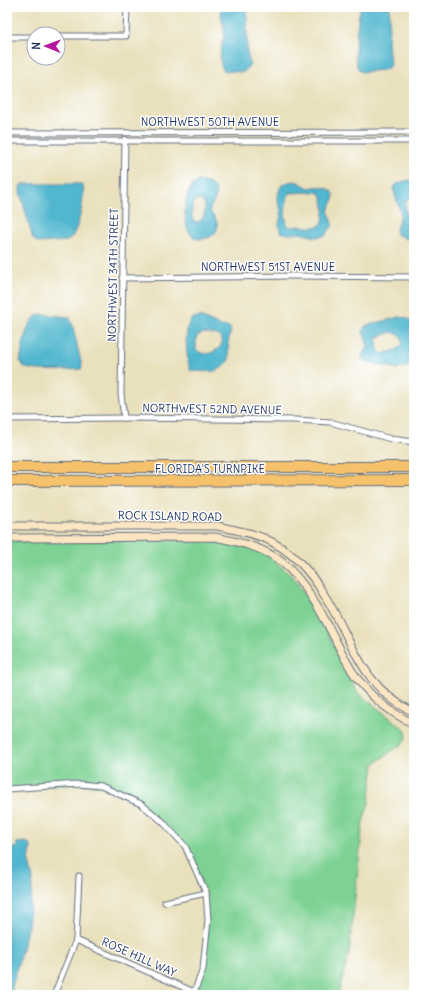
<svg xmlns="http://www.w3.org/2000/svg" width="421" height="1002" viewBox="0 0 421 1002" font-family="Delius,sans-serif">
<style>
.green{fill:#7cd193;stroke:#4c8078}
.water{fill:#51b7cf;stroke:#367396;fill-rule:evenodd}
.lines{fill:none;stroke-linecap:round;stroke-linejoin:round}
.minor-casing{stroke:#636d7f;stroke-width:7}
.secondary-casing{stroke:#636d7f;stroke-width:9}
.motorway-casing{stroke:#636d7f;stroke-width:12}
.minor{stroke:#fff;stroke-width:5}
.secondary{stroke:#fbe6c4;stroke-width:7}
.motorway{stroke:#f5c16b;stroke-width:10}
.labels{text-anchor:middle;stroke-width:3;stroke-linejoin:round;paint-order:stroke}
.street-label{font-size:11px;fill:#1b2f5e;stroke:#fff}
</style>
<rect width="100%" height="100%" fill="#fff"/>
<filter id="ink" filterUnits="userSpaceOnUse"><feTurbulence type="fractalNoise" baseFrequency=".025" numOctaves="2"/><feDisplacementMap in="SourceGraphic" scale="8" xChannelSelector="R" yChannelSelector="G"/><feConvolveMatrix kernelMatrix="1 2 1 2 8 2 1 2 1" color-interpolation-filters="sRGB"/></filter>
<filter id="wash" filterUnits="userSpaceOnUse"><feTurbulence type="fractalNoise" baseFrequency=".012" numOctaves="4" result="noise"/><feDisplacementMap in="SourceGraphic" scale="16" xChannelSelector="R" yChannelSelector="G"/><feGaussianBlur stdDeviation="0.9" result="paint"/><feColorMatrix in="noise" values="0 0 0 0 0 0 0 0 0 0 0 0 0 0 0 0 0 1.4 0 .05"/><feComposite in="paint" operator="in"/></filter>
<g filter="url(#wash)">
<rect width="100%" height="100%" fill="#e9e0bc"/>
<!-- green -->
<path class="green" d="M 214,540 L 263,551 L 294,578 L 321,620 L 357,692 L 404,729 C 408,734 407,738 403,743 L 374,764 L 369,803 L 363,822 L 349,953 L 338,995 L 193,995 L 203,969 L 206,942 L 206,893 L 185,846 L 141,804 L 101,786 L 80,784 L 7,789 L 7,541 Z"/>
<!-- water -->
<g class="water">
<path d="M 222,7 L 245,7 L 247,16 L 247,52 L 250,64 L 244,72 L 224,71 C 215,59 225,42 224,28 C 223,21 219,14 222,7 Z"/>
<path d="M 360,7 L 390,7 L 388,44 L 390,64 L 388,68 L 384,70 L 361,72 C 349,63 359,21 360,7 Z"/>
<path d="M 414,180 L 414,198 L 409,198 L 405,203 L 407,219 L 411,221 L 414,221 L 414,239 L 407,239 L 396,234 L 396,229 L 401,214 L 393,188 L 394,186 C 400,182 406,180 414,180 Z"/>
<path d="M 198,181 C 208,182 219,186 215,199 C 214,203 210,206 210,210 C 211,214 213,215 215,218 C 222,230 213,238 202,239 C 179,242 181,189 198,181 ZM 195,200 L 201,200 L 205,205 C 204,212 205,219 198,222 L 194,221 C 190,214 192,207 195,200 Z"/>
<path d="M 292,181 L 298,182 L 309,188 C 318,186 327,185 334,194 L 333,201 L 328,211 L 332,220 L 333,225 L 326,235 C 315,239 314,236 304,234 C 296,232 289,236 281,232 C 276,222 282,219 281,211 C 281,209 280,206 279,205 C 277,197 278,190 283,184 ZM 315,192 L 320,193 C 325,201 325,215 322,224 C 314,229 309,227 302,226 C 296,226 293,228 288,226 C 283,217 286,202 289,193 Z"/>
<path d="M 22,184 L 80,184 L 83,186 C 85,196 79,225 74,233 C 73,236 70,239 68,241 L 38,243 L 33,239 L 20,192 L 20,187 Z"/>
<path d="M 40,314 L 69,317 L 72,323 L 82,366 L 81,369 C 69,370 37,372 26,368 C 23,366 22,364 20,361 C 24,345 24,322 40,314 Z"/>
<path d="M 200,317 L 220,326 L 229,327 L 231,330 L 228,343 L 229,359 C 222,375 204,372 190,370 C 187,358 182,326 193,318 ZM 204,333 C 214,335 223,332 221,346 C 214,353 204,358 196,349 L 196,340 L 198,335 Z"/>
<path d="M 399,317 L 407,318 L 413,323 L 413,353 L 411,361 L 407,367 L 398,369 L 364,361 L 362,358 L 362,355 L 368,346 L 363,332 L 365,326 ZM 392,332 C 399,334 404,337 402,345 L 396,350 L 382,354 C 376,350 377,343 378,337 Z"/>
<path d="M 26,842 L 31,846 L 29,862 L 33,880 L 28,926 L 13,983 L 11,995 L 7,995 L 7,845 L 16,849 L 17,843 Z"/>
</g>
</g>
<g filter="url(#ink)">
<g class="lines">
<!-- minor casing -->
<g class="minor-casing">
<g id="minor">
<path d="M 58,36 L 126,36 L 127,7"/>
<path d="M 7,37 L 34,37"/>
<path d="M 7,133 L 414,132"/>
<path d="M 7,141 L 414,141"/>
<path d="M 122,278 L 295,276 L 414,277"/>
<path d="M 124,418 L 121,394 L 125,139"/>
<path d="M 7,419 L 124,418 L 295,420 L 330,422 L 391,439 L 414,442"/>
<path d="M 7,789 L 79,784 L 101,786 L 141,804 L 162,821 L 185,846 L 206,893 L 208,920 L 203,969 L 193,995"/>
<path d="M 165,902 L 206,893"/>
<path d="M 76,940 L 194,992"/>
<path d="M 54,995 L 76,940 L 79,876"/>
</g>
</g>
<!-- secondary casing -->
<g class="secondary-casing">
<g id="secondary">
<path d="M 7,526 L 217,526 C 235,530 255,533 272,542 C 293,553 311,573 323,593 C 352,637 360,688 414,712"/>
<path d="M 7,538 L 215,537 C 239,542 264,547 283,563 C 307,584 322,613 336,641 C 341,651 346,661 352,671 C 367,694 389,712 414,724"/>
</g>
</g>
<!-- motorway casing -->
<g class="motorway-casing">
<g id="motorway">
<path d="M 7,467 L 414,467"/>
<path d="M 7,481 L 414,480"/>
</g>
</g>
<!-- minor -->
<use href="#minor" class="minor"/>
<!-- secondary -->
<use href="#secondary" class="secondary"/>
<!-- motorway -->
<use href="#motorway" class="motorway"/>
</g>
</g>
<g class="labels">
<!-- street labels -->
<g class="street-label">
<text x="210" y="126">NORTHWEST 50TH AVENUE</text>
<text x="268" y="271">NORTHWEST 51ST AVENUE</text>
<text transform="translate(113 275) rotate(-89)" y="4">NORTHWEST 34TH STREET</text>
<text transform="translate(212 409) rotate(1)" y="4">NORTHWEST 52ND AVENUE</text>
<text x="210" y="473">FLORIDA'S TURNPIKE</text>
<text transform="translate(170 516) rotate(1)" y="4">ROCK ISLAND ROAD</text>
<text transform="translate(139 957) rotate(24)" y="4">ROSE HILL WAY</text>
</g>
</g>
<!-- margin -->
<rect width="421" height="1002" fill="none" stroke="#fff" stroke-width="24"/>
<!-- north arrow -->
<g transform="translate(46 46) rotate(271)"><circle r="19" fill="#ffffff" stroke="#a4acbf"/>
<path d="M0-3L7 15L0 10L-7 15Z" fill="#b5179e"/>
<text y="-6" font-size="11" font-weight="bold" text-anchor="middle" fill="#1b2f5e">N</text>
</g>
</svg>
